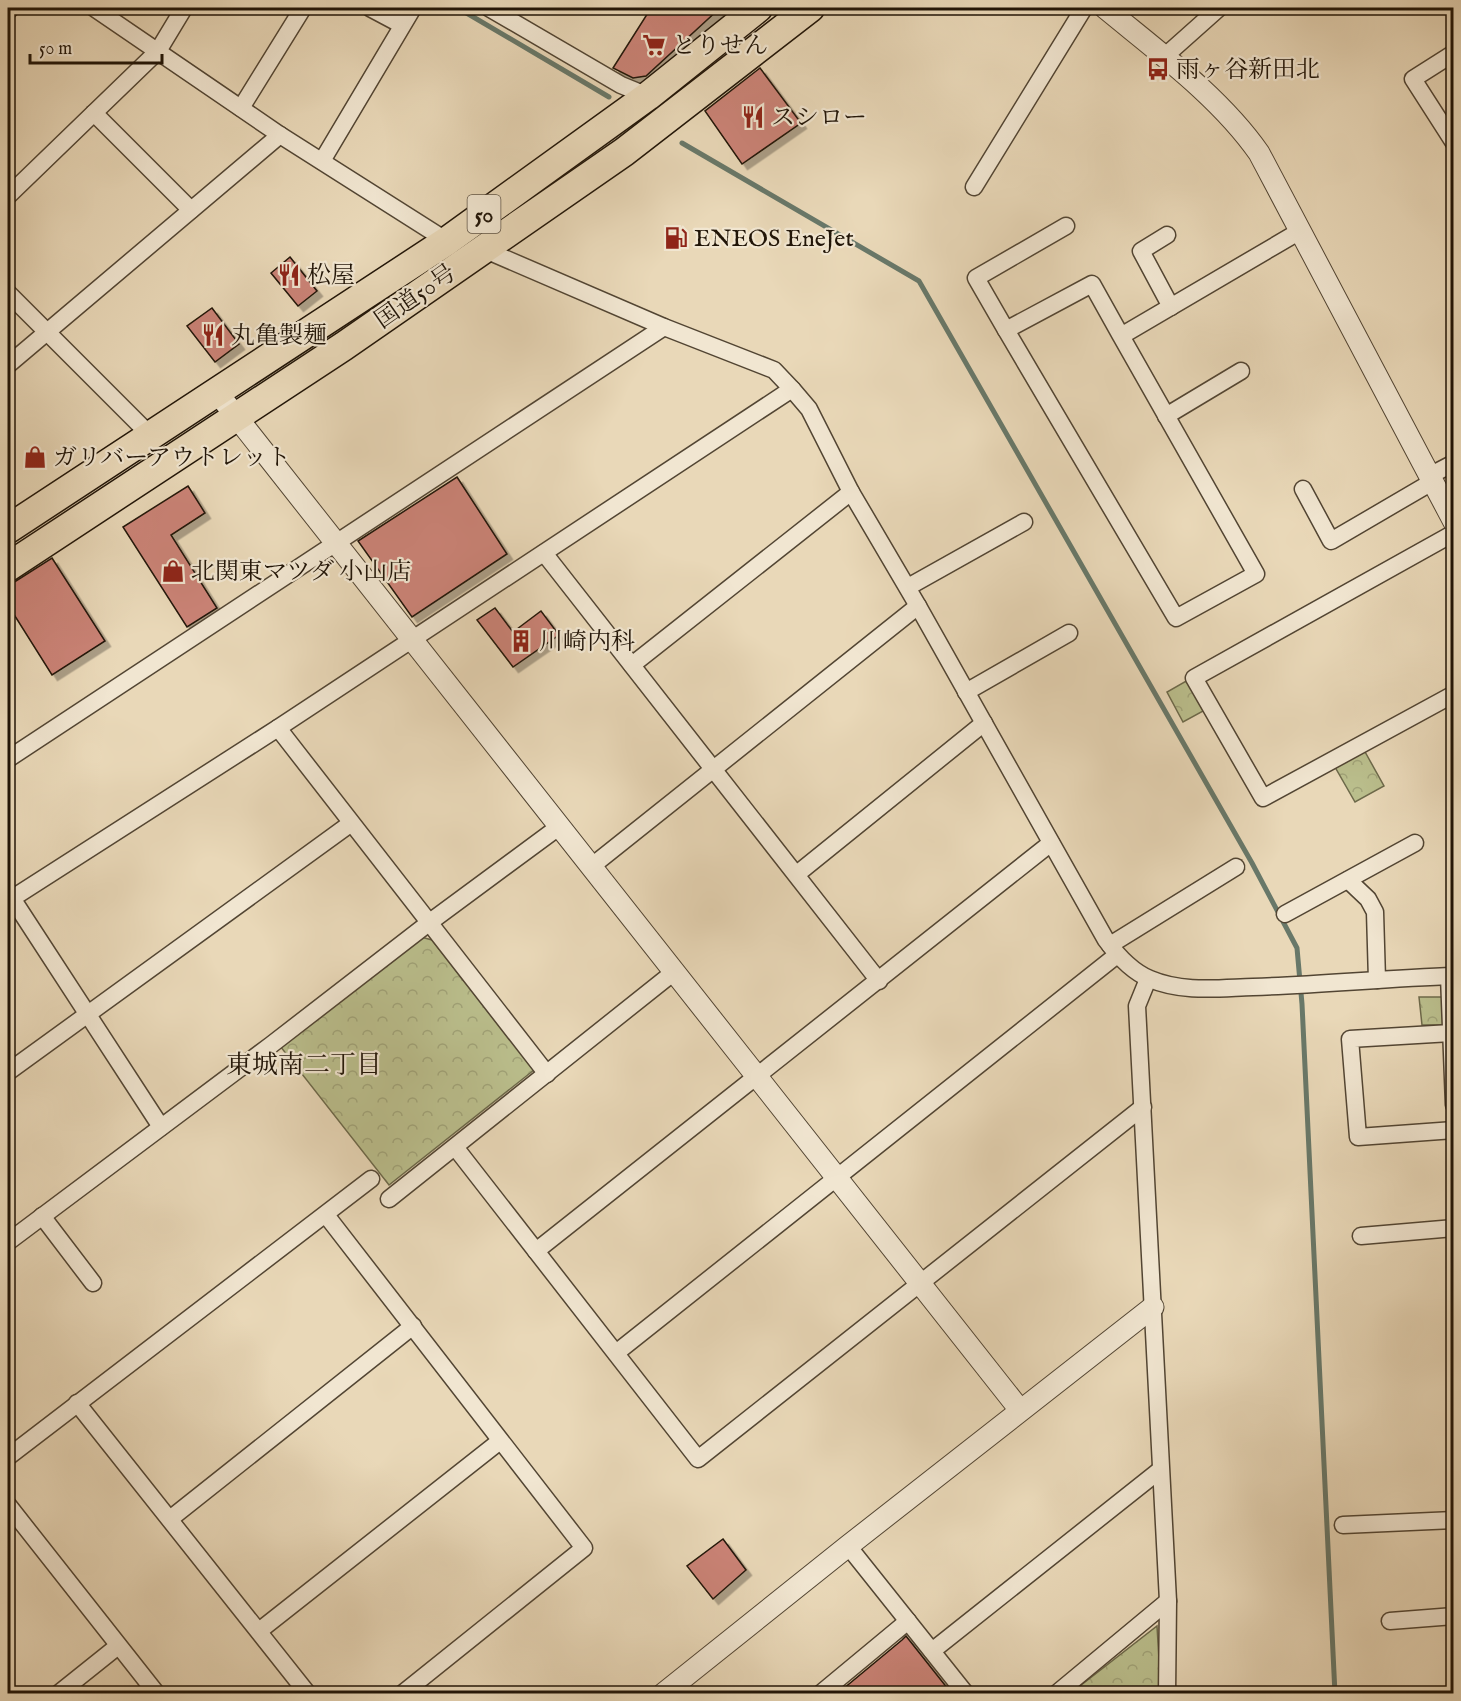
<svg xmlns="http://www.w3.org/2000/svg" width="1461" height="1701" viewBox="0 0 1461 1701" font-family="'IM FELL English','Noto Serif JP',serif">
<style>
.forest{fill:url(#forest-crowns);stroke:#6d694a;stroke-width:1.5}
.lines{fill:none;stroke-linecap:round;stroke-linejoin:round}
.stream{stroke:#687869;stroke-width:5}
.building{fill:#cb8377;stroke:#201407;stroke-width:1.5;filter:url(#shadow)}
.minor-casing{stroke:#524533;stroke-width:19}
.tertiary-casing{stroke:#524533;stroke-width:23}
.trunk-casing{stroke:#201407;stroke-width:31}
.minor{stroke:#f1e6d1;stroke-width:16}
.tertiary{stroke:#f1e6d1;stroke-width:21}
.trunk{stroke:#e9d8b8;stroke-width:28}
.labels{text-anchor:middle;stroke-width:4.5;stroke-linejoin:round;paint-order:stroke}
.shield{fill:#f1e6d1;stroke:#5f5344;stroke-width:1.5}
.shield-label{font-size:22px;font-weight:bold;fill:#201407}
.poi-label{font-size:24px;fill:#201407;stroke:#f1e6d1;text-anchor:start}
.street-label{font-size:24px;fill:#201407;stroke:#f1e6d1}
.neighbourhood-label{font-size:26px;fill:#201407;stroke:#f1e6d1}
</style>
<defs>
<pattern id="forest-crowns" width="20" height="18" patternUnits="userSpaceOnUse" patternTransform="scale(1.5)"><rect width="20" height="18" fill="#babe8c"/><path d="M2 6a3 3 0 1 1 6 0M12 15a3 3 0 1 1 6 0" fill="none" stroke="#a0a277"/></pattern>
<filter id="shadow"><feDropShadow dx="5.5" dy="5.5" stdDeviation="0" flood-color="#0004"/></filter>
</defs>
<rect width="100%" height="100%" fill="#e9d8b8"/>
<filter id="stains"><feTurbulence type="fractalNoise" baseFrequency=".00333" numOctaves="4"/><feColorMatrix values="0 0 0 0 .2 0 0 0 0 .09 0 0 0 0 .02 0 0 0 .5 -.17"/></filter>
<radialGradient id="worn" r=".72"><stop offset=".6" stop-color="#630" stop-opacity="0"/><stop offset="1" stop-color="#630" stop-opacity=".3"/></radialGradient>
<!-- forest -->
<g class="forest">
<path d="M 1188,680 L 1205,710 L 1183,722 L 1167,692 Z"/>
<path d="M 1364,750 L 1384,786 L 1355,802 L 1335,767 Z"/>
<path d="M 421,937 L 432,940 L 534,1070 L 389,1185 L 280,1046 Z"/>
<path d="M 1419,997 L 1445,997 L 1445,1025 L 1422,1025 Z"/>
<path d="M 1157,1626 L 1161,1693 L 1071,1693 Z"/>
</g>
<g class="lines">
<!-- stream -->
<g class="stream">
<path d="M 458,8 L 609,97"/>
<path d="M 682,143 L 919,281 L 1252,863 L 1297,948 L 1302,1004 L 1335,1694"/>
</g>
</g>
<!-- building -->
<g class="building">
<path d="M 651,8 L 720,8 L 646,76 L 633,78 L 613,68 Z"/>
<path d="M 760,68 L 801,123 L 742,164 L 705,111 Z"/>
<path d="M 290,257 L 317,291 L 298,306 L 271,273 Z"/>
<path d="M 212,308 L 239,344 L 215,362 L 187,326 Z"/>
<path d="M 457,477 L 507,554 L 412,617 L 358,541 Z"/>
<path d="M 188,486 L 205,513 L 171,535 L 217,608 L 187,627 L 123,527 Z"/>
<path d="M 52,558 L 105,641 L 52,675 L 8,605 L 8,586 Z"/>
<path d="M 495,608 L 513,632 L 541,611 L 559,635 L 513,667 L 477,620 Z"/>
<path d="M 723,1539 L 746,1570 L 713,1599 L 687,1566 Z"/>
<path d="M 906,1636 L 952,1694 L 837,1694 L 902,1640 Z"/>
</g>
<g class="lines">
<!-- minor casing -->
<g class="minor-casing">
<g id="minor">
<path d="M 94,8 L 280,135 L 447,241"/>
<path d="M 370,8 L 402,25"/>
<path d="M 489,8 L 621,85 L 648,96"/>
<path d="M 8,11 L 11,8"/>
<path d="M 1454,53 L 1413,79 L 1454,143"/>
<path d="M 1164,57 L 1219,8"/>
<path d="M 241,108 L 303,8"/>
<path d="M 94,113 L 191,210"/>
<path d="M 322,161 L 413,8"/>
<path d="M 974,187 L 1084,8"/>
<path d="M 8,196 L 158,51 L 184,8"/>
<path d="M 1167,235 L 1141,251 L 1171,307"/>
<path d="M 483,249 L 664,327 L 774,370 L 792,389 L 809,409 L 851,492 L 918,606 L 1106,940 C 1117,955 1133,972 1150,979 C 1183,993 1219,988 1253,987 C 1320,985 1387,978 1454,976"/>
<path d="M 8,293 L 150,435"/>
<path d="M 1006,330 L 976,278 L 1066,226"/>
<path d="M 1121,336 L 1256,574 L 1176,618 L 1006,330 L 1092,284 L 1121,336 L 1300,231"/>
<path d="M 8,365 L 280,135"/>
<path d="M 1166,416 L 1241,371"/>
<path d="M 1429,476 L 1454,463"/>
<path d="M 1303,489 L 1331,541 L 1432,482"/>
<path d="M 1454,533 L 1194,678 L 1263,798 L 1454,694"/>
<path d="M 544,553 L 879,981"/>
<path d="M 908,587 L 1024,522"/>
<path d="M 632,665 L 851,492"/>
<path d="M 966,692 L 1069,633"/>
<path d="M 278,728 L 547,1074"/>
<path d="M 8,759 L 664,327"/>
<path d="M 592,866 L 918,606"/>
<path d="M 797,874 L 984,723"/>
<path d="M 1348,880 L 1368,899 L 1375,912 L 1377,980"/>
<path d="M 8,892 L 161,1127"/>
<path d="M 8,901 L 278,728 L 792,389"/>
<path d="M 1285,914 L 1415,843"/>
<path d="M 1110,945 L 1236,867"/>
<path d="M 1449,976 L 1454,1105"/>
<path d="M 1148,979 L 1137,1006 L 1168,1601 L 1167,1694"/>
<path d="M 1451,1033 L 1350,1039 L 1358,1137 L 1454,1130"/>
<path d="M 8,1072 L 350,824"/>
<path d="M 455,1147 L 698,1459 L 1143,1107"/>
<path d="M 389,1199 L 674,972"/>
<path d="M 326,1215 L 584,1548 L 402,1694"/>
<path d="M 42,1216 L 93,1283"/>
<path d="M 1361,1236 L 1454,1228"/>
<path d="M 8,1242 L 271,1045 L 430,922 L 560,826"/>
<path d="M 536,1251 L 1051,843"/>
<path d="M 616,1353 L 1117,955"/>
<path d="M 77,1403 L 308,1694"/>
<path d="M 8,1457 L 371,1179"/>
<path d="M 8,1505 L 157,1694"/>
<path d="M 170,1519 L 413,1326"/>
<path d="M 1343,1525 L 1454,1520"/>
<path d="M 848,1546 L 966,1694"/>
<path d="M 1390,1621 L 1454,1616"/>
<path d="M 259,1631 L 500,1441"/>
<path d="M 932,1651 L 1160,1470"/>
<path d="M 58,1694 L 118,1646"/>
<path d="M 820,1694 L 908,1621"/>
<path d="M 1056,1694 L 1168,1601"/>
</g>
</g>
<!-- tertiary casing -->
<g class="tertiary-casing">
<g id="tertiary">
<path d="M 1105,8 C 1157,51 1220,97 1259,153 L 1454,522"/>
<path d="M 216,391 L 1020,1410"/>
<path d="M 663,1694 L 848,1546 L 1153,1307"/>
</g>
</g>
<!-- trunk casing -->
<g class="trunk-casing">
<g id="trunk">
<path d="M 8,529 L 447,241 L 648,96 L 758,8"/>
<path d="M 8,567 L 344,346 L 624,152 L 810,8"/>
</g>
</g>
<!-- minor -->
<use href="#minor" class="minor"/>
<!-- tertiary -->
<use href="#tertiary" class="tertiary"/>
<!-- trunk -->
<use href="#trunk" class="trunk"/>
</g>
<!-- icons -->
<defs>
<g id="supermarket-bare" transform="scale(1.8)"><path d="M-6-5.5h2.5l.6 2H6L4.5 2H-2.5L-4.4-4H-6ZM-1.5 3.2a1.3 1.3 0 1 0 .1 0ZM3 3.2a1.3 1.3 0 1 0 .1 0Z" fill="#8f2418" stroke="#f1e6d1" stroke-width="2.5" paint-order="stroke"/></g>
<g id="bus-bare" transform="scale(1.8)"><path d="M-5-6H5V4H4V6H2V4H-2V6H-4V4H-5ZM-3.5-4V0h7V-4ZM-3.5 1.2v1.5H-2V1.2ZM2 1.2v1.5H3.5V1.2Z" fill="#8f2418" stroke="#f1e6d1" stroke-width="2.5" paint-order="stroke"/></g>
<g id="restaurant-bare" transform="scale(1.8)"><path d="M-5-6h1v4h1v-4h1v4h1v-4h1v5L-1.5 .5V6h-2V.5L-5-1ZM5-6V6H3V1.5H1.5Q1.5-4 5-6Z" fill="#8f2418" stroke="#f1e6d1" stroke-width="2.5" paint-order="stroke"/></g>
<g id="fuel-bare" transform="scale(1.8)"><path d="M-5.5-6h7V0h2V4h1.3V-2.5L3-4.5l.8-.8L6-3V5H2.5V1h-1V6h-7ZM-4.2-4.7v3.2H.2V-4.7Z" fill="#8f2418" stroke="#f1e6d1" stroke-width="2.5" paint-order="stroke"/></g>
<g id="shop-bare" transform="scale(1.8)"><path d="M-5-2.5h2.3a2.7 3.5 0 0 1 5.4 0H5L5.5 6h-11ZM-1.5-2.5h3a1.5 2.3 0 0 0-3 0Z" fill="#8f2418" stroke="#f1e6d1" stroke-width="2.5" paint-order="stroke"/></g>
<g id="building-bare" transform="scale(1.8)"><path d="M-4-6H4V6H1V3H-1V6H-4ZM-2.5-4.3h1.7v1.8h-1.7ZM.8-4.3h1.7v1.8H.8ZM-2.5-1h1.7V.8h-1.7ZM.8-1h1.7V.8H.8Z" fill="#8f2418" stroke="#f1e6d1" stroke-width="2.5" paint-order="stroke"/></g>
</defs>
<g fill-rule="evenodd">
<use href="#supermarket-bare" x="654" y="45"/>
<use href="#bus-bare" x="1158" y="69"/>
<use href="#restaurant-bare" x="753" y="117"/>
<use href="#fuel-bare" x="676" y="238"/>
<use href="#restaurant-bare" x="289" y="275"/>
<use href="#restaurant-bare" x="213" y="335"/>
<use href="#shop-bare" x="35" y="457"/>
<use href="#shop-bare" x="173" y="571"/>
<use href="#building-bare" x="521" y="641"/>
</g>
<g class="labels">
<!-- shield labels -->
<rect class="shield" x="467.5" y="195" width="33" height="38" rx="4.5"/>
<g class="shield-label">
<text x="484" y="222">50</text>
</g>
<!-- poi labels -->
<g class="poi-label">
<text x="672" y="53">とりせん</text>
<text x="1176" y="77">雨ヶ谷新田北</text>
<text x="771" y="125">スシロー</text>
<text x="694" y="246">ENEOS EneJet</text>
<text x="307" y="283">松屋</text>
<text x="231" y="343">丸亀製麺</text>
<text x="53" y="465">ガリバーアウトレット</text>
<text x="191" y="579">北関東マツダ 小山店</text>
<text x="539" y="649">川崎内科</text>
</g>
<!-- street labels -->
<g class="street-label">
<text transform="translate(415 296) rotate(-35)" y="8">国道50号</text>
</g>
<!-- neighbourhood labels -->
<g class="neighbourhood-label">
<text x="304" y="1073">東城南二丁目</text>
</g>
</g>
<!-- margin -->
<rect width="1461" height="1701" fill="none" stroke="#e9d8b8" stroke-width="30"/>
<rect x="9" y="9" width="1443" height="1683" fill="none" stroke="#201407" stroke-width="3"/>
<rect x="15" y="15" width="1431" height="1671" fill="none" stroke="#201407" stroke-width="1.5"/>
<!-- scale -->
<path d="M30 54v9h132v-9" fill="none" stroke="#201407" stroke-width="3"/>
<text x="39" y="54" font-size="18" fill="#201407" stroke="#f1e6d1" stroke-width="4.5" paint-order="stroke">50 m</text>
<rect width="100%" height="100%" filter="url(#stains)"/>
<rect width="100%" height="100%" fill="url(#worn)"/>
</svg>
